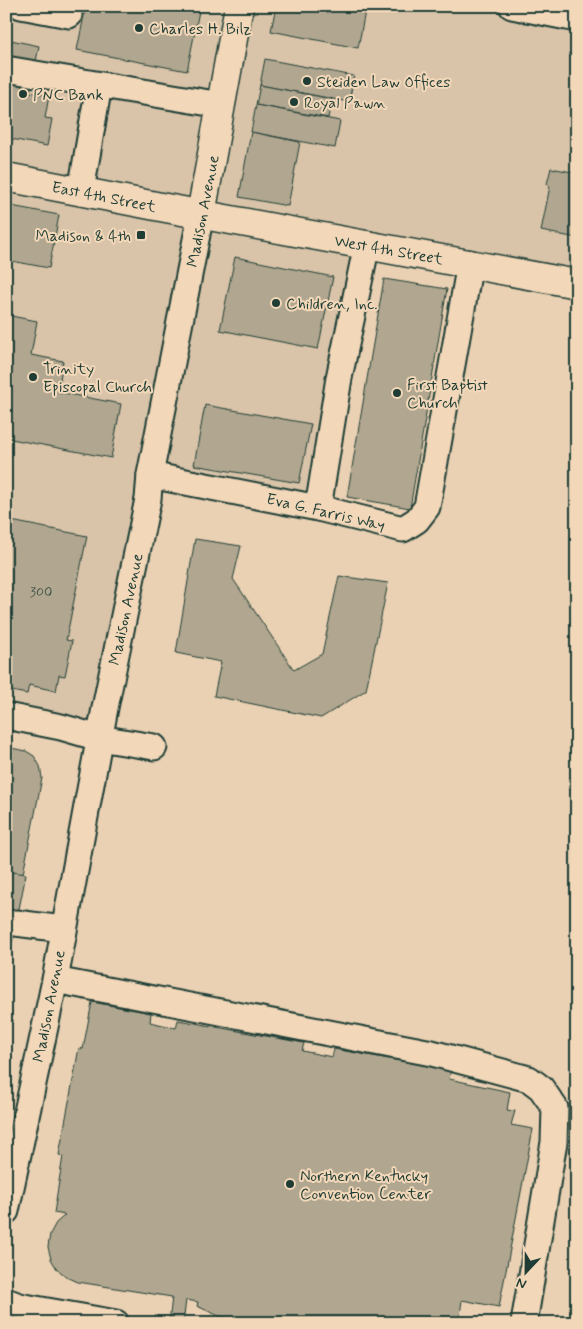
<svg xmlns="http://www.w3.org/2000/svg" width="583" height="1329" viewBox="0 0 583 1329" font-family="Mynerve,sans-serif">
<style>
.built{fill:#d9c4a9}
.building{fill:#b1a790;stroke:#1f3d34}
.lines{fill:none;stroke-linecap:round;stroke-linejoin:round}
.minor-casing{stroke:#1f3d34;stroke-width:29}
.major-casing{stroke:#1f3d34;stroke-width:31}
.minor{stroke:#f2d7b9;stroke-width:25}
.major{stroke:#f2d7b9;stroke-width:28}
.poi-dot{fill:#1f3d34;stroke:#f2d7b9;stroke-width:2}
.labels{text-anchor:middle;stroke-width:4;stroke-linejoin:round;paint-order:stroke}
.number-label{font-size:14px;fill:#44584b}
.poi-label{font-size:16px;fill:#1f3d34;stroke:#f2d7b9;text-anchor:start}
.street-label{font-size:16px;fill:#1f3d34;stroke:#f2d7b9}
</style>
<rect width="100%" height="100%" fill="#ead1b4"/>
<filter id="ink" filterUnits="userSpaceOnUse"><feTurbulence type="fractalNoise" baseFrequency=".02" numOctaves="2"/><feDisplacementMap in="SourceGraphic" scale="10" xChannelSelector="R" yChannelSelector="G"/><feConvolveMatrix kernelMatrix="1 2 1 2 8 2 1 2 1" color-interpolation-filters="sRGB"/></filter>
<g filter="url(#ink)">
<!-- built -->
<path class="built" d="M 6,6 L 512,6 L 577,19 L 577,284 L 367,244 L 318,508 L 150,475 L 99,738 L 6,716 Z"/>
<!-- building -->
<g class="building">
<path d="M 86,6 L 200,6 L 187,71 L 77,50 Z"/>
<path d="M 276,6 L 366,6 L 358,48 L 271,31 Z"/>
<path d="M 6,39 L 39,46 L 30,92 L 49,96 L 45,118 L 52,119 L 47,146 L 6,138 Z"/>
<path d="M 265,59 L 354,76 L 349,102 L 260,85 Z"/>
<path d="M 260,85 L 332,99 L 328,118 L 256,105 Z"/>
<path d="M 256,105 L 340,121 L 335,148 L 251,132 Z"/>
<path d="M 251,132 L 300,142 L 288,206 L 239,197 Z"/>
<path d="M 551,168 L 577,173 L 577,238 L 541,231 L 550,186 L 547,184 Z"/>
<path d="M 6,205 L 59,215 L 49,268 L 6,260 Z"/>
<path d="M 235,257 L 333,277 L 318,349 L 220,330 Z"/>
<path d="M 384,279 L 447,289 L 410,508 L 347,497 Z"/>
<path d="M 6,315 L 37,321 L 31,355 L 63,361 L 58,392 L 121,404 L 111,458 L 6,438 Z"/>
<path d="M 205,405 L 311,424 L 299,483 L 194,465 Z"/>
<path d="M 6,520 L 87,536 L 66,640 L 72,641 L 65,676 L 59,675 L 56,691 L 29,685 L 27,694 L 6,690 Z"/>
<path d="M 195,539 L 241,546 L 233,579 L 294,670 L 322,654 L 339,576 L 388,583 L 366,690 L 321,718 L 214,696 L 221,662 L 176,653 Z"/>
<path d="M 6,747 L 26,751 L 34,756 L 40,766 L 42,778 L 23,874 L 6,871 Z"/>
<path d="M 6,871 L 26,874 L 6,974 Z"/>
<path d="M 92,1002 L 151,1013 L 150,1022 L 176,1028 L 178,1020 L 304,1043 L 302,1051 L 332,1057 L 334,1049 L 451,1070 L 449,1079 L 510,1092 L 507,1110 L 515,1111 L 511,1125 L 533,1129 L 499,1307 L 462,1300 L 459,1323 L 250,1323 L 219,1316 L 197,1306 L 198,1302 L 186,1300 L 183,1323 L 169,1323 L 172,1297 L 78,1282 L 67,1277 L 57,1269 L 51,1259 L 48,1247 L 50,1234 L 56,1223 L 65,1215 L 54,1213 L 63,1156 L 59,1155 L 79,1048 L 83,1049 Z"/>
</g>
<g class="lines">
<!-- minor casing -->
<g class="minor-casing">
<g id="minor">
<path d="M 21,6 L 69,15"/>
<path d="M 512,6 L 577,19"/>
<path d="M 6,69 L 221,105"/>
<path d="M 81,191 L 99,85"/>
<path d="M 150,475 L 318,508 L 403,529 L 417,520 L 427,507 L 470,263"/>
<path d="M 318,508 L 339,378 L 367,244"/>
<path d="M 6,716 L 61,727 L 99,738 L 154,747"/>
<path d="M 16,923 L 63,929"/>
<path d="M 55,980 L 432,1053 L 529,1079 L 541,1088 L 555,1108 L 554,1142 L 524,1323"/>
<path d="M 6,1211 L 55,980 L 105,708 L 148,499 L 150,475 L 201,214"/>
<path d="M 6,1301 L 19,1306 L 116,1323"/>
</g>
</g>
<!-- major casing -->
<g class="major-casing">
<g id="major">
<path d="M 6,177 L 166,208 L 577,284"/>
<path d="M 201,214 L 239,6"/>
</g>
</g>
<!-- minor -->
<use href="#minor" class="minor"/>
<!-- major -->
<use href="#major" class="major"/>
</g>
</g>
<!-- markers -->
<g class="poi-dot">
<circle cx="139" cy="28" r="5"/>
<circle cx="307" cy="81" r="5"/>
<circle cx="23" cy="94" r="5"/>
<circle cx="294" cy="102" r="5"/>
<rect x="136" y="230" width="10" height="10" rx="2.5"/>
<circle cx="276" cy="303" r="5"/>
<circle cx="33" cy="377" r="5"/>
<circle cx="397" cy="393" r="5"/>
<circle cx="290" cy="1184" r="5"/>
</g>
<g class="labels">
<!-- number labels -->
<g class="number-label">
<text x="41" y="596">300</text>
</g>
<!-- poi labels -->
<g class="poi-label">
<text x="149" y="34">Charles H. Bilz</text>
<text x="317" y="87">Steiden Law Offices</text>
<text x="33" y="100">PNC Bank</text>
<text x="304" y="108">Royal Pawn</text>
<text x="131" y="241" text-anchor="end">Madison &amp; 4th</text>
<text x="286" y="309">Children, Inc.</text>
<text x="43" y="374">Trinity<tspan x="43" dy="18">Episcopal Church</tspan></text>
<text x="407" y="390">First Baptist<tspan x="407" dy="18">Church</tspan></text>
<text x="300" y="1181">Northern Kentucky<tspan x="300" dy="18">Convention Center</tspan></text>
</g>
<!-- street labels -->
<g class="street-label">
<text transform="translate(104 196) rotate(11)" y="6">East 4th Street</text>
<text transform="translate(202 211) rotate(-79)" y="6">Madison Avenue</text>
<text transform="translate(389 249) rotate(10)" y="6">West 4th Street</text>
<text transform="translate(326 511) rotate(13)" y="6">Eva G. Farris Way</text>
<text transform="translate(125 609) rotate(-78)" y="6">Madison Avenue</text>
<text transform="translate(48 1006) rotate(-79)" y="6">Madison Avenue</text>
</g>
</g>
<!-- margin -->
<rect width="583" height="1329" fill="none" stroke="#f2d7b9" stroke-width="25"/>
<rect x="12" y="12" width="558" height="1304" fill="none" stroke="#1f3d34" stroke-width="2" filter="url(#ink)"/>
<!-- north arrow -->
<g transform="translate(526 1272) rotate(202)" stroke="#f2d7b9" stroke-width="4" paint-order="stroke">
<path d="M0-4L9 19L0 12L-9 19Z" fill="#1f3d34"/>
<text y="-8" font-size="14" font-weight="bold" text-anchor="middle" fill="#1f3d34">N</text>
</g>
</svg>
